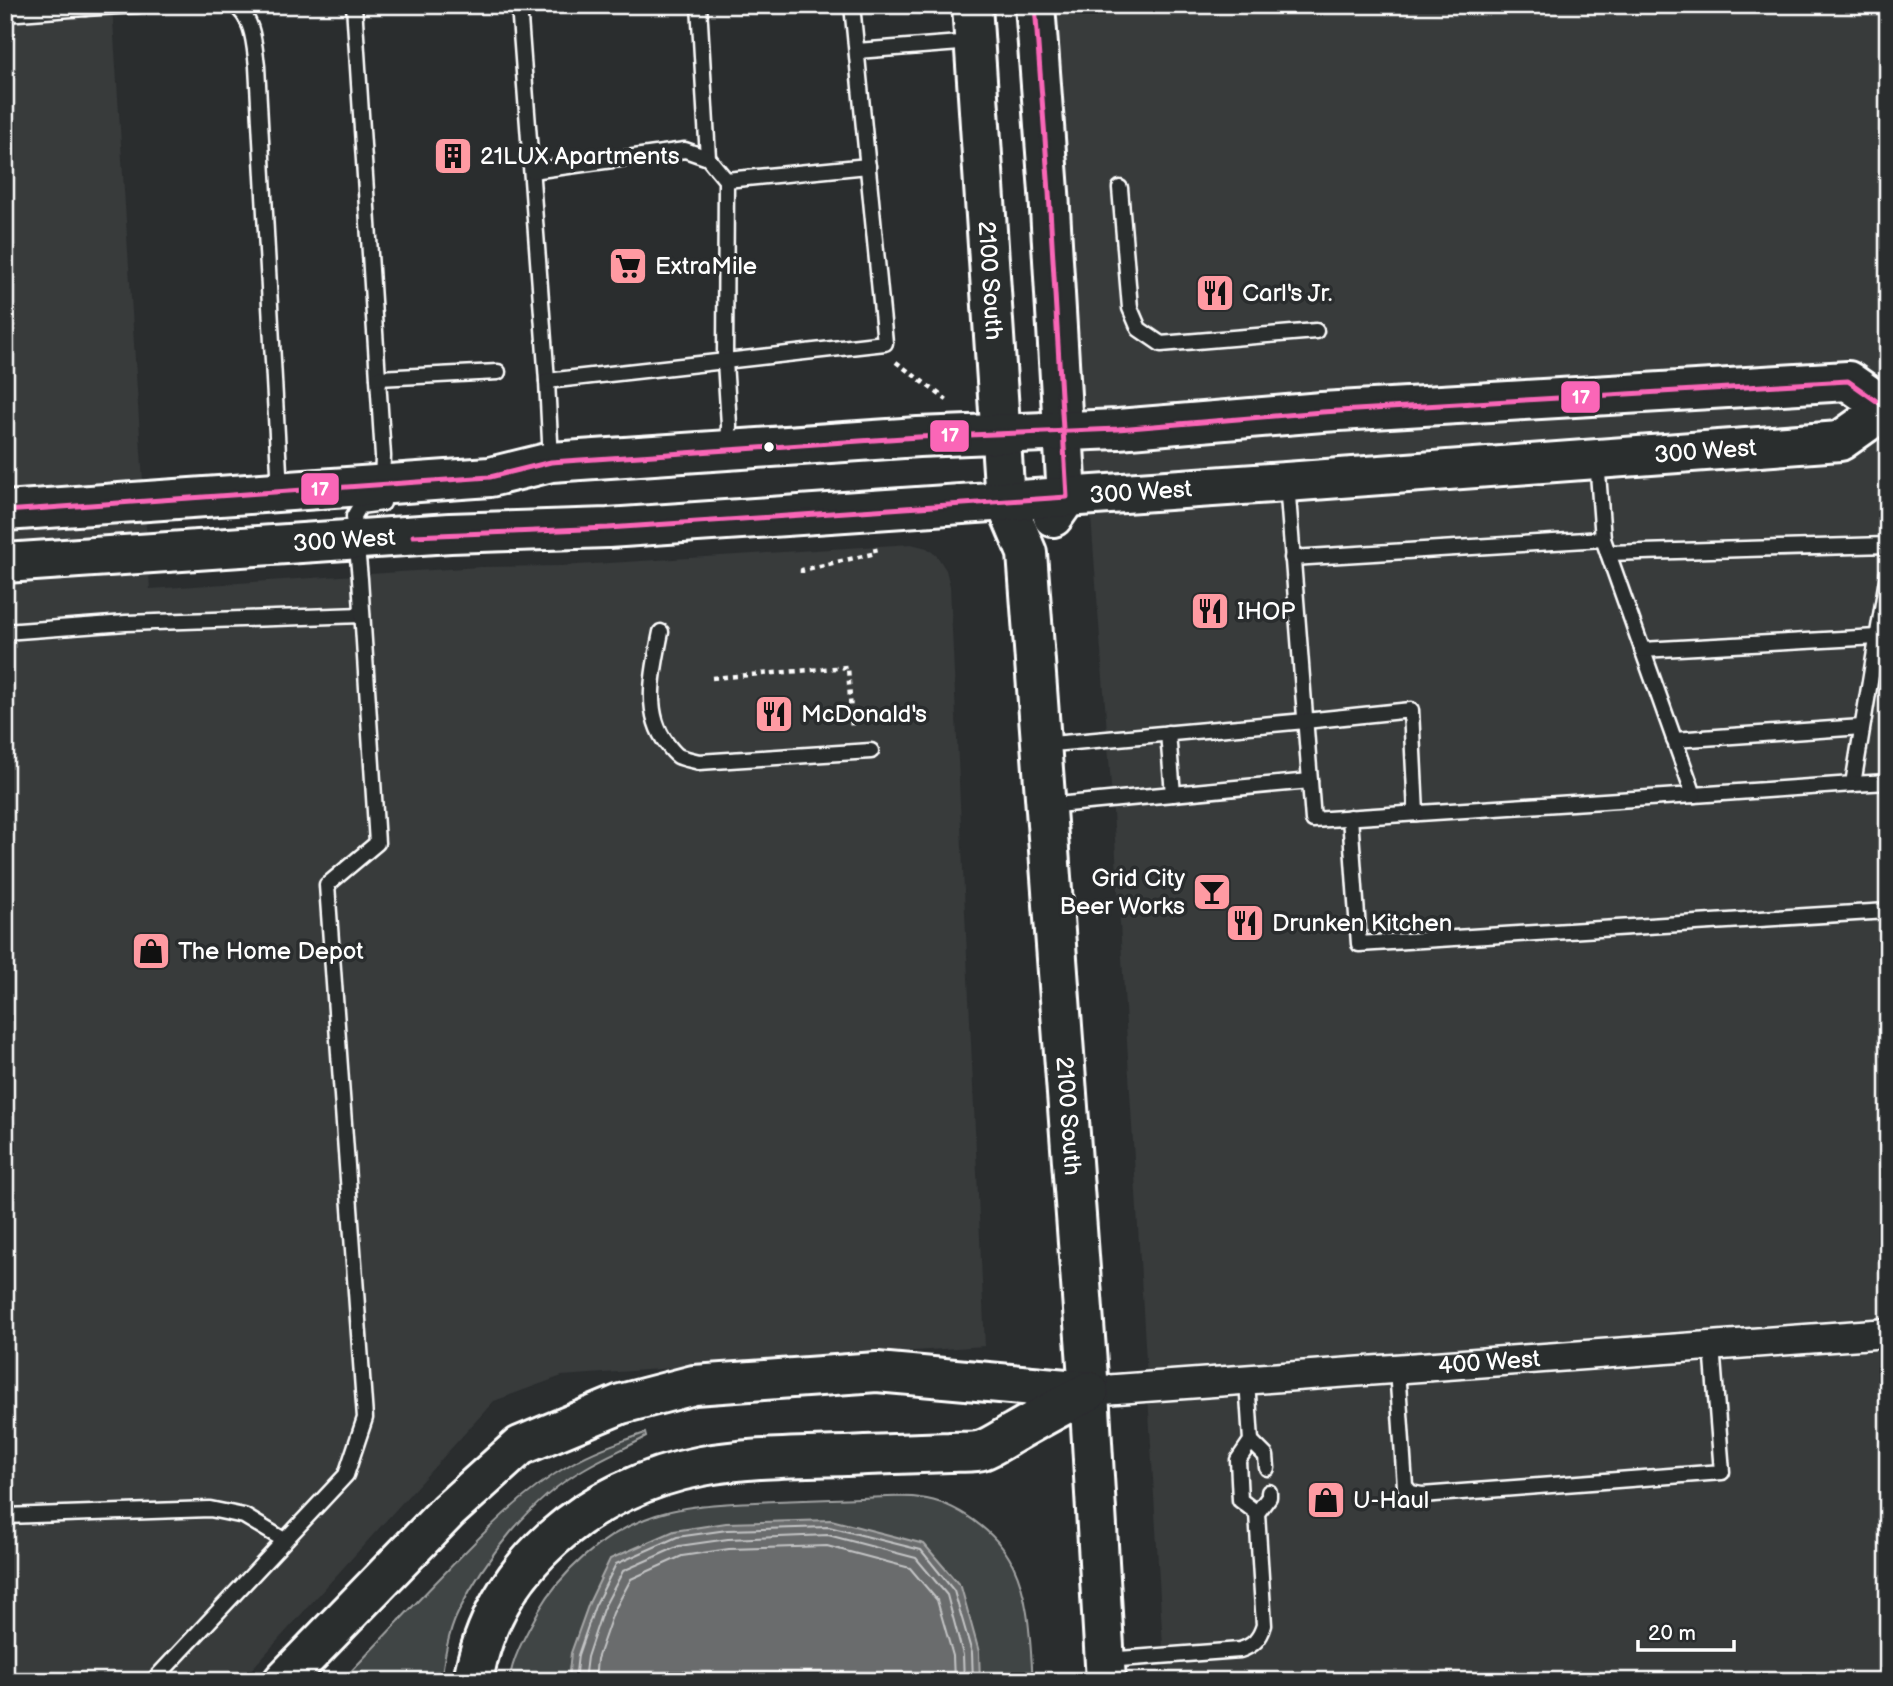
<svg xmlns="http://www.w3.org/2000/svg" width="1893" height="1686" viewBox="0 0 1893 1686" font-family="'Balsamiq Sans',sans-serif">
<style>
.built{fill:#373a3b}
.green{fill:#414445;stroke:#a0a2a2;stroke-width:2}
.water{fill:#6a6c6d;stroke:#a6a7a7;stroke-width:2}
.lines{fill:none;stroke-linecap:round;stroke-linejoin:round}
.shore{stroke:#c3c4c5;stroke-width:2}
.service-casing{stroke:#fff;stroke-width:19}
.minor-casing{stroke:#fff;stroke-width:33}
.secondary-casing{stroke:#fff;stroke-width:44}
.motorway-casing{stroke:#fff;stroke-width:44}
.path{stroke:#fff;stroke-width:4.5;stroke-dasharray:5 5;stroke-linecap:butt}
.service{stroke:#2a2d2e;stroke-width:14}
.minor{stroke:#2a2d2e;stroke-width:28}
.secondary{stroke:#2a2d2e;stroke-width:38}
.motorway{stroke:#2a2d2e;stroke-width:38}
.bus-1-casing{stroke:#2a2d2e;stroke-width:10}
.bus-1{stroke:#fa66b7;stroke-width:5}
.bus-dot{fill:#fff;stroke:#2a2d2e;stroke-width:2.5}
.labels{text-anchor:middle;stroke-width:7;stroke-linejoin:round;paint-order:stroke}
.poi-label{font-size:24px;fill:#fff;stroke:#2a2d2e;text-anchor:start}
.street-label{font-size:24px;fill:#fff;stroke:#2a2d2e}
.line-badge{stroke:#2a2d2e;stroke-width:2.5}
.badge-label{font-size:19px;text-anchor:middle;font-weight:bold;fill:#fff}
</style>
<rect width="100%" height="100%" fill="#2a2d2e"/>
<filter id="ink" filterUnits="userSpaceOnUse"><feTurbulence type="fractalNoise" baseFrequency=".0143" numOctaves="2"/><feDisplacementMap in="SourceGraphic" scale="14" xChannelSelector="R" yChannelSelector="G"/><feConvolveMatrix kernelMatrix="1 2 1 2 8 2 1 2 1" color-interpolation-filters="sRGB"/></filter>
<g filter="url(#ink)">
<!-- built -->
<g class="built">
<path d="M 5,5 L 112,5 L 150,589 L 399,572 L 480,567 L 561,566 L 911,544 L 927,548 L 937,556 L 946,570 L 950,586 L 985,1346 L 562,1376 L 494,1401 L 241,1681 L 5,1681 Z"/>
<path d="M 1053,5 L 1888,5 L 1888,1681 L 1165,1681 L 1115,840 Z"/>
</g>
<!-- green -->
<g class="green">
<path d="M 645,1433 L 646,1437 C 626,1448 604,1457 584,1469 C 531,1499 484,1559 458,1613 C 448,1633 444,1659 441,1681 L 342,1681 C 375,1646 408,1611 442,1576 C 481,1535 522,1492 571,1464 C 595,1450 620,1442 645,1433 Z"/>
<path d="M 888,1497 C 899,1497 910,1496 920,1498 C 956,1502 997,1532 1013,1565 C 1030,1600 1030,1643 1033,1681 L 509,1681 C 513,1656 526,1634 538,1612 C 561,1572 601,1536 645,1519 C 686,1503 732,1503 776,1501 C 813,1500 851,1498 888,1497 Z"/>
</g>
<!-- water -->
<path class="water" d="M 831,1520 L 924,1544 L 961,1587 L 979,1652 L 980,1681 L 568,1681 L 571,1653 L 589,1603 L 610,1559 L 674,1531 L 726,1523 Z"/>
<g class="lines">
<!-- shore -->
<g class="shore">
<path d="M 575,1681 L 578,1655 L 595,1606 L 616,1564 L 677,1537 L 727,1530 L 829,1527 L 921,1550 L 954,1591 L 972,1653 L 973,1681"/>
<path d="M 584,1681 L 587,1657 L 603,1609 L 623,1571 L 679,1546 L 728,1539 L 828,1535 L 916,1558 L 947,1595 L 963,1655 L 964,1681"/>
<path d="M 595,1681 L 597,1659 L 613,1613 L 631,1579 L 682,1556 L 729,1549 L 827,1546 L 910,1568 L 937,1600 L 953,1656 L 954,1681"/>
</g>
<!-- service casing -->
<g class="service-casing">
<g id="service">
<path d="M 85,5 L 85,8 L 138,5"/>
<path d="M 234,5 C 254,18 254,45 257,66 L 280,490"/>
<path d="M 354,5 L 383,456 L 382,482"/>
<path d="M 519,5 L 547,381 L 551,461"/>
<path d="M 699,5 L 708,158"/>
<path d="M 5,14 L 85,8"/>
<path d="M 857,51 L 973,42"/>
<path d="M 532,171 L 685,150 L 708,158 L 726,180 L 725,361 L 729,425 L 728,449"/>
<path d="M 726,180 L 868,166"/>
<path d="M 1120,188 L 1130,308 L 1139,329 L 1161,344 L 1316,331"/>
<path d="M 378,378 L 498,372"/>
<path d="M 547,381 L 885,343 L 852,5"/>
<path d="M 1597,460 L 1603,539 L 1694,795 L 1853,784 L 1888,573"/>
<path d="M 1287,483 L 1313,820 L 1694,795"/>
<path d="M 1608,553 L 1888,545"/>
<path d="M 1292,558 L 1603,539"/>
<path d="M 5,632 L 126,623 L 362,615"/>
<path d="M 661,632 C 654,668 642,712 667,744 C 670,748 674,753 678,756 C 684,759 693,760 699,762 L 871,751"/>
<path d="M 1642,650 L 1877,637"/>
<path d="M 1168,733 L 1173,794"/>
<path d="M 1674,740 L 1862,727"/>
<path d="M 1041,745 L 1305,721 L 1411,710 L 1416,813"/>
<path d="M 1853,784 L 1888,782"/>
<path d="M 1046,806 L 1310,781"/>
<path d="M 1350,817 L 1359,944 L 1888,911"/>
<path d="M 1397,1369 L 1405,1486 L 1411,1493 L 1422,1495 L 1722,1472 L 1712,1346"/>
<path d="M 1247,1380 L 1251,1441 L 1238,1460 L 1240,1500 L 1257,1513"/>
<path d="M 1251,1441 L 1266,1456 L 1267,1468"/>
<path d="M 5,1516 L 210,1509 L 244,1516 L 284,1540"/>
<path d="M 1106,1660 L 1240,1650 C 1253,1646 1260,1639 1264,1625 L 1257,1513 L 1269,1497 L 1269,1492"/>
<path d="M 153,1681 L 346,1475 L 365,1418 L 327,885 L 377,843 L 360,579 L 354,516 L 360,506 L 383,503"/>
</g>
</g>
<!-- minor casing -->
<g class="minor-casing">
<g id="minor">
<path id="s1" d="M 1089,1391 L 1888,1333"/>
</g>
</g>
<!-- secondary casing -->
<g class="secondary-casing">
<g id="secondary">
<path id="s2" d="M 972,5 L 1005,501 L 1027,553 L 1089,1391 L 1106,1681"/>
<path d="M 1035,5 L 1049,192 L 1067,497 L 1053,517"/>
<path d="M 5,511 L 490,477 L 551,462 L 918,437 L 1118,429 L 1322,412 L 1848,381 L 1885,407"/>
<path id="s3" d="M 5,563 L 450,533 L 608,528 L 1286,482 L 1840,441 L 1888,407"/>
</g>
</g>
<!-- motorway casing -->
<g class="motorway-casing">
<g id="motorway">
<path d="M 283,1681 L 448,1511 L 520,1446 L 621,1404 L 694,1385 L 877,1372 L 1089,1391"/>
<path d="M 473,1681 C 492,1566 590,1487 702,1466 C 755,1456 812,1458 866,1455 C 894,1454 922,1453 950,1452 C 960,1451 973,1453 982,1450 C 993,1446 1004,1438 1015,1432 C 1039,1418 1064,1405 1089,1391"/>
</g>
</g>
<!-- path -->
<g class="path">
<path d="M 896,362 L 947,400"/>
<path d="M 802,573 L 802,570 L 876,553 L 875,548"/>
<path d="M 712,678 L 848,667 L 852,729"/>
</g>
<!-- service -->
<use href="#service" class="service"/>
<!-- minor -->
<use href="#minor" class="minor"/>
<!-- secondary -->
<use href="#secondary" class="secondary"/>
<!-- motorway -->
<use href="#motorway" class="motorway"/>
<!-- bus-1 casing -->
<g class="bus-1-casing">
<g id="bus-1">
<path d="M 5,511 L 490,477 L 551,462 L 918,437 L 1118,429 L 1322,412 L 1848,381 L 1885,407 L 1888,407"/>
<path d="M 413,536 L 608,528 L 1067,497 L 1049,192 L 1035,5"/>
</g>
</g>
<!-- bus-1 -->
<use href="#bus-1" class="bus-1"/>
</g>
</g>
<!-- icons -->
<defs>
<g id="building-square" transform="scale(2.0125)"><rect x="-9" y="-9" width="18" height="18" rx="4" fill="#ff9aa2" stroke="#2a2d2e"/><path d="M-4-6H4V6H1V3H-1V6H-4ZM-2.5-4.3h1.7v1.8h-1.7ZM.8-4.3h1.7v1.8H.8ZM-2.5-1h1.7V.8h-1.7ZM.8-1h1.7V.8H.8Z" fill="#111"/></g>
<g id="supermarket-square" transform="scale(2.0125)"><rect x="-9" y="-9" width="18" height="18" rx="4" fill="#ff9aa2" stroke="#2a2d2e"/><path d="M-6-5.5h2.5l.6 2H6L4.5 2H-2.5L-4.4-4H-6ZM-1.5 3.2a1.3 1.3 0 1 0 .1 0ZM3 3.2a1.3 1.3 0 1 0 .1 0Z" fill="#111"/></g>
<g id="restaurant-square" transform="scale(2.0125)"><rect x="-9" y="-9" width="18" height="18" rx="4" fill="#ff9aa2" stroke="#2a2d2e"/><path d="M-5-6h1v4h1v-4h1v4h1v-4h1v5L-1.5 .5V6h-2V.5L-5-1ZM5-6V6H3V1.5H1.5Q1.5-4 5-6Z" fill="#111"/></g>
<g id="bar-square" transform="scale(2.0125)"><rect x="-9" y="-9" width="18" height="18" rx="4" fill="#ff9aa2" stroke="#2a2d2e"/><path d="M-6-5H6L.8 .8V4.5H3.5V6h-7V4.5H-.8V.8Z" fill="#111"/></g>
<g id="shop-square" transform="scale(2.0125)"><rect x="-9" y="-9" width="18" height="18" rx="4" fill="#ff9aa2" stroke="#2a2d2e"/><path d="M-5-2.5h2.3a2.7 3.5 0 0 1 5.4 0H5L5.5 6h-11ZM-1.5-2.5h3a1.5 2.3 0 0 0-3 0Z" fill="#111"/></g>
</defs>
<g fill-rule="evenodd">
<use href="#building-square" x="453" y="156"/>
<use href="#supermarket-square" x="628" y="266"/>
<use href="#restaurant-square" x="1215" y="293"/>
<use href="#restaurant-square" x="1210" y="611"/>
<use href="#restaurant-square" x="774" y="714"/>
<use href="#bar-square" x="1212" y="892"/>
<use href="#restaurant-square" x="1245" y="923"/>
<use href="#shop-square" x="151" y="951"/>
<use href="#shop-square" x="1326" y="1500"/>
</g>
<!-- markers -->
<circle class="bus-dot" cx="769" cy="447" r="6"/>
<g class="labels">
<!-- poi labels -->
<g class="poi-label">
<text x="480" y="164">21LUX Apartments</text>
<text x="655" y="274">ExtraMile</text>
<text x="1242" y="301">Carl's Jr.</text>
<text x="1237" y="619">IHOP</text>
<text x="801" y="722">McDonald's</text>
<text x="1185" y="886" text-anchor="end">Grid City<tspan x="1185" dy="28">Beer Works</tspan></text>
<text x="1272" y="931">Drunken Kitchen</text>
<text x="178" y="959">The Home Depot</text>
<text x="1353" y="1508">U-Haul</text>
</g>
<!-- street labels -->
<g class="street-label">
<text dy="8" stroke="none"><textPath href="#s2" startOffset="276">2100 South</textPath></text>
<text dy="8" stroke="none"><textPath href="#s3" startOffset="1704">300 West</textPath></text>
<text dy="8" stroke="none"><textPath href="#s3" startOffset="1138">300 West</textPath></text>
<text dy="8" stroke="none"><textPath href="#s3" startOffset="340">300 West</textPath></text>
<text dy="8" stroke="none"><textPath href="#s2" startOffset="1118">2100 South</textPath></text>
<text dy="8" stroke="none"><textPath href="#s1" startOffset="401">400 West</textPath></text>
</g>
</g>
<g class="line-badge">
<rect x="1560" y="380" width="41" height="34" rx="7" fill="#fa66b7"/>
<rect x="929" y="419" width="41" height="34" rx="7" fill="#fa66b7"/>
<rect x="300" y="472" width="40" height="34" rx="7" fill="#fa66b7"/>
</g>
<g class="badge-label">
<text x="1581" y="404">17</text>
<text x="950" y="442">17</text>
<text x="320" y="496">17</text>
</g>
<!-- margin -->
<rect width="1893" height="1686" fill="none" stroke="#2a2d2e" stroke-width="28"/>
<rect x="14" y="14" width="1865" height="1658" fill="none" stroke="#fff" stroke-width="2.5" filter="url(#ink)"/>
<!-- scale -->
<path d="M1638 1640v10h96v-10" fill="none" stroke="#ffffff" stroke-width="3.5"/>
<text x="1648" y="1640" font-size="21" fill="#ffffff" stroke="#2a2d2e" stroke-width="5" paint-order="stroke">20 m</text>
</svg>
